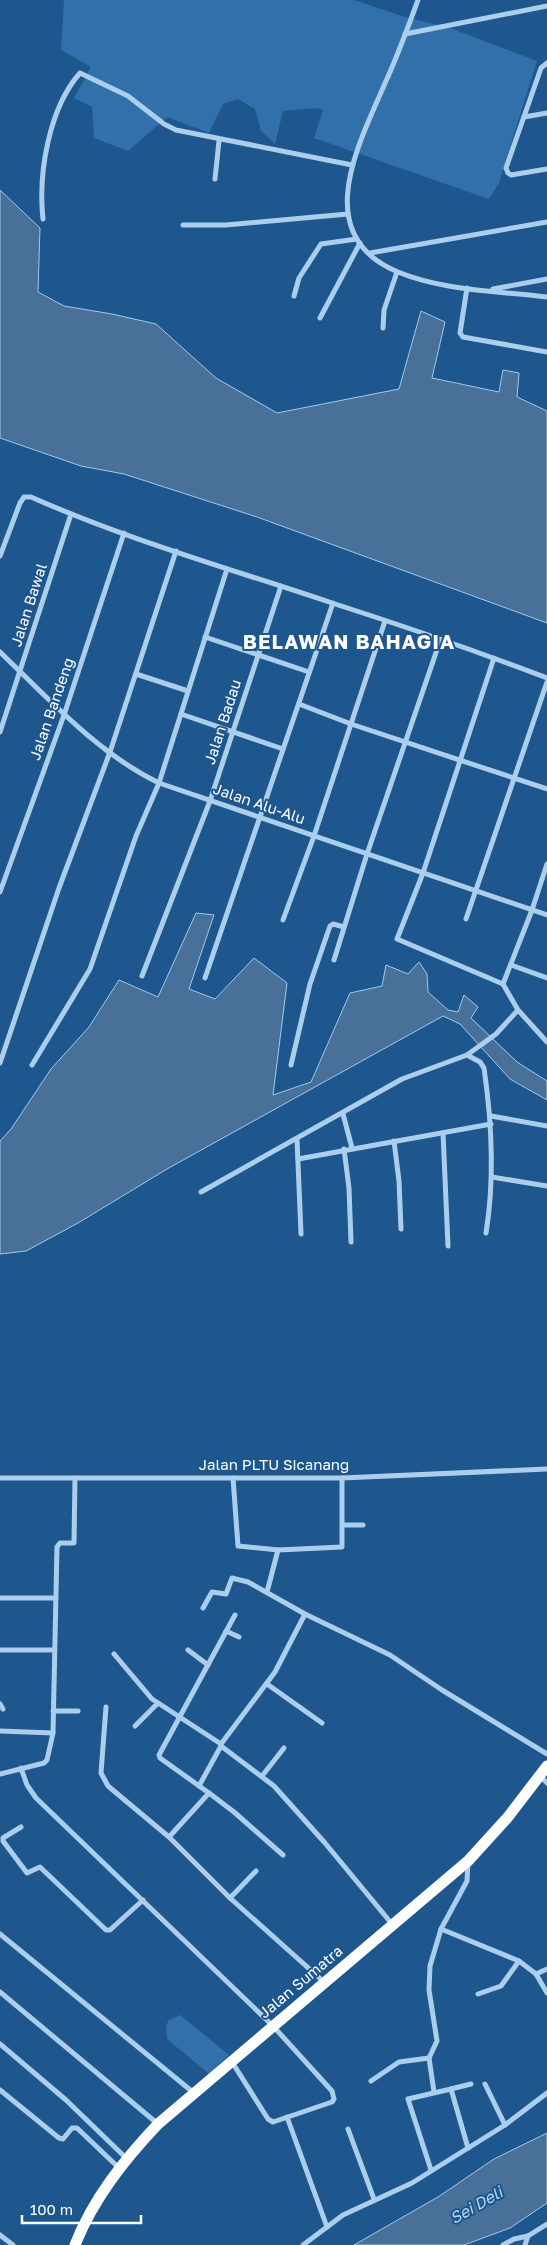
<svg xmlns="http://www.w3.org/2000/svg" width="547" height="2245" viewBox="0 0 547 2245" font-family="'Golos Text',sans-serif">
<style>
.green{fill:#3170ab}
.water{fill:#487098;stroke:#9fcaee}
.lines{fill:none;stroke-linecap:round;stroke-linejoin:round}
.street{stroke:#acceed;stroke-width:5}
.highway{stroke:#fff;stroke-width:11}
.labels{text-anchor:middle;stroke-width:4;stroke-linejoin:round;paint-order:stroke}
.street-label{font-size:15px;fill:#fff;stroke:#1e578d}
.water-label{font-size:16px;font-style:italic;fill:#b7d7f4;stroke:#1e578d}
.district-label{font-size:20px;font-weight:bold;letter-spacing:1px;fill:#fff;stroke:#1e578d}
</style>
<rect width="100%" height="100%" fill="#1e578d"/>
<!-- green -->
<g class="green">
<path d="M 64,0 L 354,0 L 402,16 L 450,28 L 537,61 L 499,183 L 489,199 L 314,138 L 323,110 L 316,108 L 283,111 L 275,144 L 261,131 L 255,109 L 238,99 L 223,104 L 209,133 L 167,117 L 128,151 L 94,138 L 92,107 L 74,98 L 91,67 L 61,50 Z"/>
<path d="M 180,2015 L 229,2055 L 209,2074 L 167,2039 L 166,2027 L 168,2021 Z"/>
</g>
<!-- water -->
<g class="water">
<path d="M 0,190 L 40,228 L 38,292 L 64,306 L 112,314 L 156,324 L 216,378 L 277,413 L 399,389 L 421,311 L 445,322 L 432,378 L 499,392 L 503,370 L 519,373 L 517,397 L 547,411 L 547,623 L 257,517 L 124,474 L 81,466 L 0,438 Z"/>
<path d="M 196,913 L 214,915 L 189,989 L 215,999 L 254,958 L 287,983 L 273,1095 L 311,1082 L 350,993 L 382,986 L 386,965 L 408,974 L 419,962 L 427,974 L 428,992 L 448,1010 L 458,1012 L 464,995 L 478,1007 L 471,1018 L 517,1062 L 547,1081 L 547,1100 L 510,1079 L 460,1024 L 443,1016 L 167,1169 L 78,1223 L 26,1251 L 0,1254 L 0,1141 L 11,1129 L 51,1069 L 89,1027 L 119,980 L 158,997 Z"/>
<path d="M 547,2133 L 547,2203 L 510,2228 L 464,2245 L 354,2245 L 438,2197 L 494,2159 Z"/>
</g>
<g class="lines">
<!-- street -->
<g class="street">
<path d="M 418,0 C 408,27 398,55 386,81 C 360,142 308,235 398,272 C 444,291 498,291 547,297"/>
<path d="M 405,34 L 547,6"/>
<path d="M 547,63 L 541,68 L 506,168 L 508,173 L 511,175 L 547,169"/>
<path d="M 524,117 L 547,113"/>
<path d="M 215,179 L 219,141"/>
<path d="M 43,219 C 38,173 49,108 80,73 L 128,96 L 164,124 L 176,130 L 352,165"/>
<path d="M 183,225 L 226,225 L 348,214"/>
<path d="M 370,253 L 547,222"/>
<path d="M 467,288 L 460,333 L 463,337 L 547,352"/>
<path d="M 493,289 L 547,279"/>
<path d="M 294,296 L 299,278 L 321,244 L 357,239"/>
<path d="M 320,318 L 360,243"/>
<path d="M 383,328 L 384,310 L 397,272"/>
<path d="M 0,556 L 20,503 L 24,497 L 31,497 C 128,540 231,569 332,603 C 404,626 476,651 547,678"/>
<path d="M 205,637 L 309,672"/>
<path d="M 0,652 C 49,699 97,753 159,783 L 547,915"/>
<path d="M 494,658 L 423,873 L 397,939 L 503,984"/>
<path d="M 136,674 L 188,691"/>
<path d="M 299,704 L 351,724 L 547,789"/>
<path d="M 181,714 L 283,749"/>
<path d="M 0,732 L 71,514"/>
<path d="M 547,864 L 532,910 L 503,984 L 518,1010 L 547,1042"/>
<path d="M 0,892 L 64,715 L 124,533"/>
<path d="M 466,919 L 547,682"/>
<path d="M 283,920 L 314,836 L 385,621"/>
<path d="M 334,960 L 367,854 L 440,641"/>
<path d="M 511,965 L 547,978"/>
<path d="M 142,976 L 210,801 L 281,586"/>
<path d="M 205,978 L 333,603"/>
<path d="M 467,1055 L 480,1062 L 484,1068 C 492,1123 495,1178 486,1233"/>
<path d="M 0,1063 L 59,888 L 110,752 L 176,551"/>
<path d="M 32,1065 L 90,969 L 136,836 L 159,783 L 227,569"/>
<path d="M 291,1065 L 310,984 L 330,926 L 333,924 L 344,927"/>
<path d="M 343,1114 L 352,1148"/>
<path d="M 491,1116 L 547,1126"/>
<path d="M 443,1133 L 448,1246"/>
<path d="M 297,1139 L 301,1234"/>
<path d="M 394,1141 L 399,1181 L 401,1229"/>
<path d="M 344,1149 L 349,1188 L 351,1242"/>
<path d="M 298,1159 L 491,1124"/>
<path d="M 492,1177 L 547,1186"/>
<path d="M 201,1192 L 402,1079 L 467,1055 L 496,1034 L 518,1010"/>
<path d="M 0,1478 L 342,1478 L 547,1469"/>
<path d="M 233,1478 L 238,1546 L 278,1550 L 342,1547 L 342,1478"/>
<path d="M 343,1525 L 363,1525"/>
<path d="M 267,1592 L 278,1550"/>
<path d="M 0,1598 L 55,1598"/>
<path d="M 203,1608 L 212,1592 L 226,1594 L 232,1578 L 248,1582 L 305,1614 L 390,1655 L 442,1690 L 547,1754"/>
<path d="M 226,1631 L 239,1637"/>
<path d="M 0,1650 L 54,1650"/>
<path d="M 188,1650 L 208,1665"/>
<path d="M 114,1654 L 152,1699 L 221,1744 L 221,1746 L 274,1786 L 325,1843 L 392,1924"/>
<path d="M 267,1684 L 322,1723"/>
<path d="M 0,1704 L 3,1709"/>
<path d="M 106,1707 L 101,1773 L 108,1786 L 169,1837 L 230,1898 L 324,1982"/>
<path d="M 53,1711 L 78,1711"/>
<path d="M 135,1726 L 158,1703"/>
<path d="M 0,1731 L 53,1733"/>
<path d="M 221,1744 L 275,1672 L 305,1614"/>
<path d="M 21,1768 L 27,1785 L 36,1798 L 273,2026 L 332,2091 L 334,2099 L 332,2102 L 273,2122 L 268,2119 L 232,2062"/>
<path d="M 0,1774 L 44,1763 L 47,1760 L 53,1733 L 57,1547 L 60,1543 L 74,1543 L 75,1478"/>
<path d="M 262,1776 L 284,1748"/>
<path d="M 540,1776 L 547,1783"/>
<path d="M 199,1786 L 221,1746"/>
<path d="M 209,1793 L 234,1812 L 283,1855"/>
<path d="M 21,1827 L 3,1838 L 3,1841 L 27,1873 L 40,1867 L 106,1930 L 110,1930 L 143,1900"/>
<path d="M 169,1837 L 209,1793 L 160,1758 L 159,1755 L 235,1615"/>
<path d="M 230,1898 L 256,1871"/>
<path d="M 441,1929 L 519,1961 L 536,1974 L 547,1993"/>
<path d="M 0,1934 L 194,2093"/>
<path d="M 536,1974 L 547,1969"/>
<path d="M 0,1992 L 158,2124"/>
<path d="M 478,1994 L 501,1986 L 519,1961"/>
<path d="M 0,2044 L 66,2100 L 126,2158"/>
<path d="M 371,2081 L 399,2062 L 429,2058"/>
<path d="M 485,2084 L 505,2125"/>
<path d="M 451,2089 L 471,2084"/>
<path d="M 0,2090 L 59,2138 L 63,2139 L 72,2128 L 77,2128 L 119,2168"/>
<path d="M 434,2092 L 429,2058 L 437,2041 L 429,1990 L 430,1966 L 441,1929 L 467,1881 L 468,1862"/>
<path d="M 287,2117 L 327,2227"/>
<path d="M 348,2129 L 374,2199"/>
<path d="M 431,2170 L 408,2099 L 451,2089 L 468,2148"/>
<path d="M 0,2235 L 13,2245"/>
<path d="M 303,2245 L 343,2215 L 412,2183 L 505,2125 L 547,2093"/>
<path d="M 503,2245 L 514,2239 L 528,2236"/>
<path d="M 525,2245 L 528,2236 L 547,2224"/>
</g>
<!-- highway -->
<path class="highway" d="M 75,2245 C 93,2199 124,2160 158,2124 L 468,1861 L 508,1817 L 547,1766"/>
</g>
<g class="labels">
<!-- street labels -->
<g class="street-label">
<text transform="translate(29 605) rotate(-72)" y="5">Jalan Bawal</text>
<text transform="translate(52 709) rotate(-71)" y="5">Jalan Bandeng</text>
<text transform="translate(223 722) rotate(-72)" y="5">Jalan Badau</text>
<text transform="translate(259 804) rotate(19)" y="5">Jalan Alu-Alu</text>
<text x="274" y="1470">Jalan PLTU Sicanang</text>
<text transform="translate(301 1982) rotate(-40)" y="5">Jalan Sumatra</text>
</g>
<!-- water labels -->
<g class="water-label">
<text transform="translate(476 2205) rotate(-30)" y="6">Sei Deli</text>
</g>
<!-- district labels -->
<g class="district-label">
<text x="349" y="649">BELAWAN BAHAGIA</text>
</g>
</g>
<!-- scale -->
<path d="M22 2215v8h119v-8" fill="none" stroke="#ffffff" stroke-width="2.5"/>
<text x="30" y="2215" font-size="15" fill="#ffffff" stroke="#1e578d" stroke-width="4" paint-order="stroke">100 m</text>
</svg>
